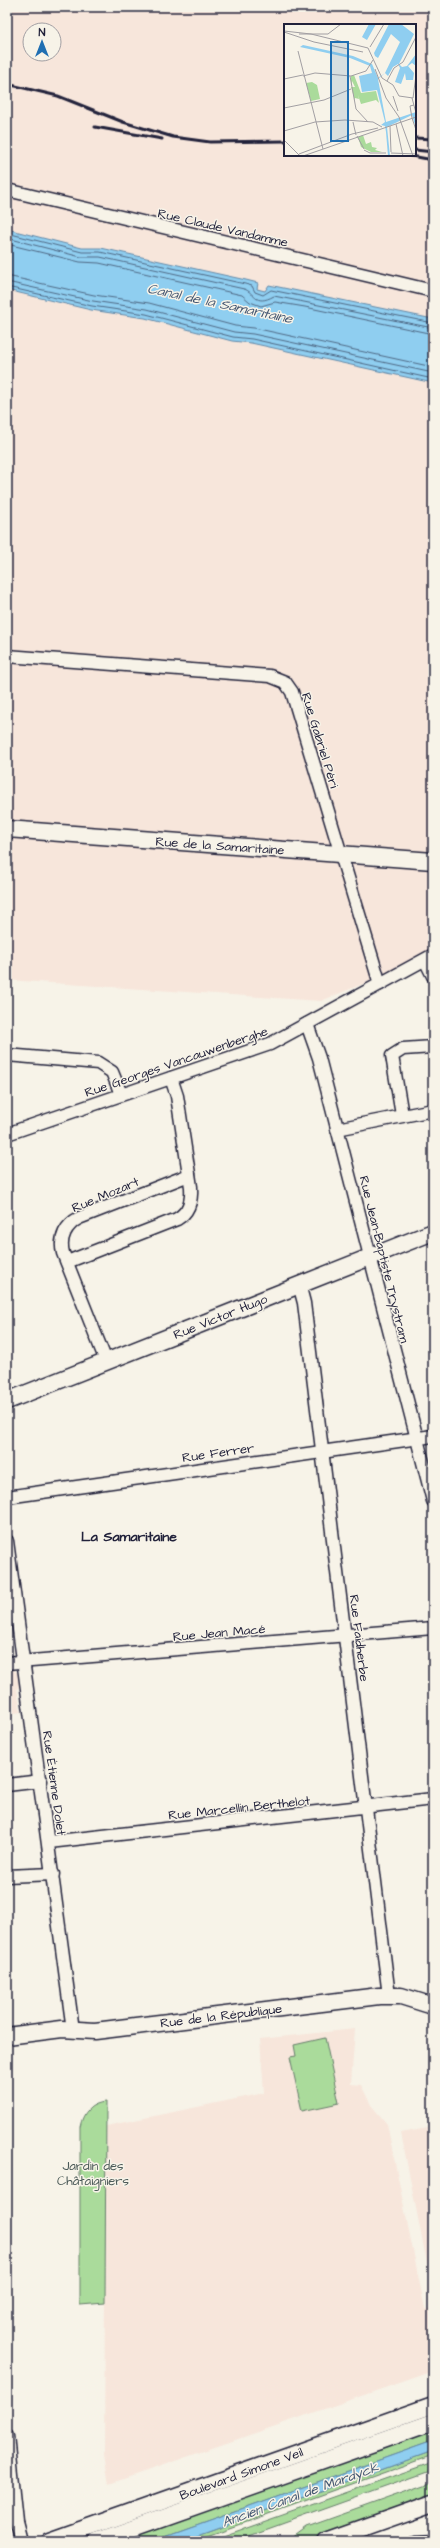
<svg xmlns="http://www.w3.org/2000/svg" width="440" height="2548" viewBox="0 0 440 2548" font-family="'Architects Daughter',sans-serif">
<style>
.built{fill:#f7e6db;fill-rule:evenodd}
.green{fill:#aadb9b;stroke:#667e6b}
.water{fill:#8fcef0;stroke:#6389a8}
.lines{fill:none;stroke-linecap:round;stroke-linejoin:round}
.shore{stroke:#4e6783;stroke-width:1}
.street-casing{stroke:#22223b;stroke-width:15}
.secondary-casing{stroke:#22223b;stroke-width:19}
.street{stroke:#f7f3e8;stroke-width:12}
.secondary{stroke:#f7f3e8;stroke-width:16}
.rail{stroke:#22223b;stroke-width:3}
.labels{text-anchor:middle;stroke-width:3;stroke-linejoin:round;paint-order:stroke}
.street-label{font-size:13px;fill:#22223b;stroke:#f7f3e8}
.park-label{font-size:13px;fill:#4b5a58;stroke:#f7f3e8}
.water-label{font-size:14px;font-style:italic;fill:#435671;stroke:#f7f3e8}
.neighbourhood-label{font-size:14px;font-weight:bold;fill:#22223b;stroke:#f7f3e8}
.inset-road{fill:none;stroke:#a29fa3;stroke-width:1}
.view{fill:#1f6fb2;fill-opacity:0.15;stroke:#1f6fb2;stroke-width:2}
.inset-edge{fill:none;stroke:#22223b;stroke-width:2}
</style>
<rect width="100%" height="100%" fill="#f7f3e8"/>
<filter id="ink" filterUnits="userSpaceOnUse"><feTurbulence type="fractalNoise" baseFrequency=".025" numOctaves="2"/><feDisplacementMap in="SourceGraphic" scale="8" xChannelSelector="R" yChannelSelector="G"/><feConvolveMatrix kernelMatrix="1 2 1 2 8 2 1 2 1" color-interpolation-filters="sRGB"/></filter>
<g filter="url(#ink)">
<!-- built -->
<g class="built">
<path d="M 7,7 L 433,7 L 433,955 L 321,1001 L 7,980 ZM 285,25 L 415,25 L 415,155 L 285,155 ZM 30,30 L 54,30 L 54,54 L 30,54 Z"/>
<path d="M 14,1670 L 18,1673 L 20,1686 L 17,1689 L 21,1712 L 7,1714 L 7,1671 Z"/>
<path d="M 355,2029 L 351,2084 L 361,2085 L 371,2105 L 387,2124 L 425,2309 L 433,2308 L 433,2371 L 109,2484 L 104,2456 L 106,2126 L 264,2093 L 260,2039 Z"/>
<path d="M 433,2127 L 433,2282 L 431,2283 L 401,2133 Z"/>
</g>
<!-- green -->
<g class="green">
<path d="M 325,2038 L 339,2103 L 302,2111 L 290,2057 L 296,2056 L 294,2045 Z"/>
<path d="M 106,2102 L 105,2303 L 80,2305 L 80,2127 C 83,2112 91,2103 106,2102 Z"/>
<path d="M 433,2428 L 433,2441 L 151,2541 L 111,2541 Z"/>
<path d="M 433,2451 L 433,2455 L 193,2541 L 180,2541 Z"/>
<path d="M 433,2462 L 433,2470 L 234,2541 L 209,2541 Z"/>
<path d="M 433,2482 L 433,2497 L 309,2541 L 288,2541 L 307,2527 Z"/>
</g>
<!-- water -->
<g class="water">
<path d="M 7,229 L 82,248 L 101,248 L 246,280 L 258,283 L 257,289 L 265,291 L 269,285 L 433,319 L 433,383 L 251,343 L 232,341 L 145,318 L 91,310 L 7,290 Z"/>
<path d="M 433,2441 L 433,2451 L 180,2541 L 151,2541 Z"/>
</g>
<g class="lines">
<!-- shore -->
<g class="shore">
<path d="M 7,233 L 82,252 L 100,252 L 245,284 L 252,286 L 255,292 L 263,295 L 271,290 L 433,323"/>
<path d="M 7,238 L 81,257 L 100,257 L 244,289 C 255,292 254,307 274,296 L 433,328"/>
<path d="M 7,244 L 80,262 L 99,263 L 242,295 L 250,302 L 261,306 L 275,302 L 305,307 L 433,334"/>
<path d="M 7,276 L 94,295 L 149,303 L 235,326 L 254,328 L 433,367"/>
<path d="M 7,282 L 93,301 L 147,309 L 234,332 L 253,334 L 433,373"/>
<path d="M 7,287 L 92,306 L 146,314 L 233,337 L 252,339 L 433,379"/>
</g>
<!-- street casing -->
<g class="street-casing">
<g id="street">
<path d="M 7,190 L 433,291"/>
<path d="M 7,656 L 270,676 L 285,682 L 292,692 L 380,984"/>
<path d="M 425,960 L 433,976"/>
<path d="M 307,1024 L 319,1058 L 433,1501"/>
<path d="M 7,1055 L 98,1063 L 112,1072 L 121,1094"/>
<path d="M 402,1115 L 392,1056 L 403,1049 L 433,1047"/>
<path d="M 337,1129 L 433,1110"/>
<path d="M 7,1134 L 270,1044 L 433,955"/>
<path d="M 67,1262 L 177,1219 C 189,1212 192,1201 191,1187 L 177,1096 L 171,1078"/>
<path d="M 299,1284 L 304,1303 L 389,1996"/>
<path d="M 106,1361 L 63,1253 C 59,1238 66,1225 79,1218 L 189,1175"/>
<path d="M 7,1497 L 433,1436"/>
<path d="M 7,1541 L 73,2030"/>
<path d="M 7,1663 L 433,1628"/>
<path d="M 7,1785 L 41,1781"/>
<path d="M 49,1842 L 433,1799"/>
<path d="M 7,1876 L 53,1874"/>
<path d="M 7,2436 L 16,2522 L 21,2541"/>
<path d="M 415,2541 L 433,2540"/>
</g>
</g>
<!-- secondary casing -->
<g class="secondary-casing">
<g id="secondary">
<path d="M 7,829 L 433,861"/>
<path d="M 7,1401 L 433,1232"/>
<path d="M 7,2036 L 62,2029 L 95,2031 L 379,1996 L 401,1996 L 433,2006"/>
<path d="M 49,2541 L 433,2405"/>
<path d="M 97,2541 L 433,2422"/>
<path d="M 326,2541 L 433,2503"/>
</g>
</g>
<!-- street -->
<use href="#street" class="street"/>
<!-- secondary -->
<use href="#secondary" class="secondary"/>
<!-- rail -->
<g class="rail">
<path d="M 7,84 L 58,96 L 123,122 L 173,137 L 210,142 L 285,141"/>
<path d="M 95,127 L 162,139"/>
<path d="M 415,138 L 433,139"/>
<path d="M 415,150 L 433,152"/>
<path d="M 406,155 L 433,160"/>
</g>
</g>
</g>
<g class="labels">
<!-- street labels -->
<g class="street-label">
<text transform="translate(223 227) rotate(13)" y="5">Rue Claude Vandamme</text>
<text transform="translate(321 740) rotate(73)" y="5">Rue Gabriel Péri</text>
<text transform="translate(220 845) rotate(4)" y="5">Rue de la Samaritaine</text>
<text transform="translate(176 1061) rotate(-19)" y="5">Rue Georges Vancauwenberghe</text>
<text transform="translate(105 1194) rotate(-23)" y="5">Rue Mozart</text>
<text transform="translate(385 1259) rotate(76)" y="5">Rue Jean-Baptiste Trystram</text>
<text transform="translate(220 1316) rotate(-22)" y="5">Rue Victor Hugo</text>
<text transform="translate(218 1452) rotate(-8)" y="5">Rue Ferrer</text>
<text transform="translate(219 1632) rotate(-5)" y="5">Rue Jean Macé</text>
<text transform="translate(360 1638) rotate(83)" y="5">Rue Faidherbe</text>
<text transform="translate(55 1783) rotate(82)" y="5">Rue Étienne Dolet</text>
<text transform="translate(239 1807) rotate(-6)" y="5">Rue Marcellin Berthelot</text>
<text transform="translate(221 2015) rotate(-7)" y="5">Rue de la République</text>
<text transform="translate(241 2473) rotate(-20)" y="5">Boulevard Simone Veil</text>
</g>
<!-- park labels -->
<g class="park-label">
<text x="93" y="2170">Jardin des<tspan x="93" dy="15">Châtaigniers</tspan></text>
</g>
<!-- water labels -->
<g class="water-label">
<text transform="translate(220 303) rotate(12)" y="5">Canal de la Samaritaine</text>
<text transform="translate(300 2494) rotate(-20)" y="5">Ancien Canal de Mardyck</text>
</g>
<!-- neighbourhood labels -->
<g class="neighbourhood-label">
<text x="129" y="1541">La Samaritaine</text>
</g>
</g>
<!-- overview -->
<g transform="translate(284 24)">
<rect width="132" height="132" fill="#f7f3e8"/>
<path d="M 70,51 L 77,69 L 92,67 L 95,79 L 92,76 L 77,80 L 74,71 L 75,75 L 71,74 L 71,77 L 67,63 L 71,63 L 68,57 L 67,62 L 67,52 ZM 28,58 L 33,61 L 36,75 L 27,77 L 22,59 ZM 79,111 L 82,120 L 87,118 L 88,123 L 93,124 L 91,126 L 98,128 L 87,128 L 77,123 L 74,113 Z" fill="#aadb9b"/>
<path d="M 85,0 L 92,0 L 83,16 L 78,13 ZM 105,0 L 117,0 L 130,10 L 115,40 L 118,43 L 123,42 L 132,30 L 132,42 L 128,39 L 124,42 L 130,49 L 129,56 L 122,56 L 121,49 L 117,60 L 111,58 L 116,44 L 114,40 L 109,43 L 104,52 L 101,49 L 94,55 L 102,98 L 132,88 L 132,104 L 128,91 L 103,103 L 106,132 L 104,132 L 102,108 L 101,102 L 97,101 L 101,98 L 93,66 L 78,68 L 75,52 L 88,49 L 86,42 L 66,34 L 16,23 L 19,21 L 69,32 L 88,40 L 94,54 L 101,49 L 116,18 L 107,10 L 94,34 L 91,32 L 90,29 Z" fill="#8fcef0"/>
<path class="inset-road" d="M 0,7 L 27,10 L 84,24 L 98,54 L 109,61 L 115,72 L 129,74M 0,8 L 30,18 L 79,28M 15,10 L 44,10 L 57,0M 86,23 L 100,0M 14,27 L 39,125M 91,45 L 102,74 L 115,93 L 129,132M 19,52 L 31,49 L 67,52 L 82,47 L 89,36M 66,52 L 72,85 L 84,98M 0,55 L 19,51M 103,57 L 110,44 L 119,38 L 132,13M 109,72 L 114,87M 128,74 L 132,89M 129,74 L 132,51M 0,84 L 40,76 L 67,65M 128,94 L 132,106M 128,94 L 126,82 L 130,81M 69,98 L 72,111M 112,100 L 119,132M 106,102 L 107,128M 0,107 L 31,98 L 61,96 L 89,98 L 98,103M 73,112 L 80,125M 0,116 L 15,131M 80,126 L 86,129 L 102,129M 107,129 L 132,130M 15,130 L 68,110 L 94,104M 19,132 L 132,93"/>
<path class="view" d="M 47,18 L 64,18 L 64,117 L 47,117 Z"/>
<rect width="132" height="132" class="inset-edge"/>
</g>
<!-- margin -->
<rect width="440" height="2548" fill="none" stroke="#f7f3e8" stroke-width="24"/>
<rect x="12" y="12" width="416" height="2524" fill="none" stroke="#22223b" stroke-width="1.5" filter="url(#ink)"/>
<!-- north arrow -->
<g transform="translate(42 42)"><circle r="19" fill="#f7f3e8" stroke="#a29fa3"/>
<path d="M0-3L7 15L0 10L-7 15Z" fill="#1f6fb2"/>
<text y="-6" font-size="11" font-weight="bold" text-anchor="middle" fill="#22223b">N</text>
</g>
</svg>
